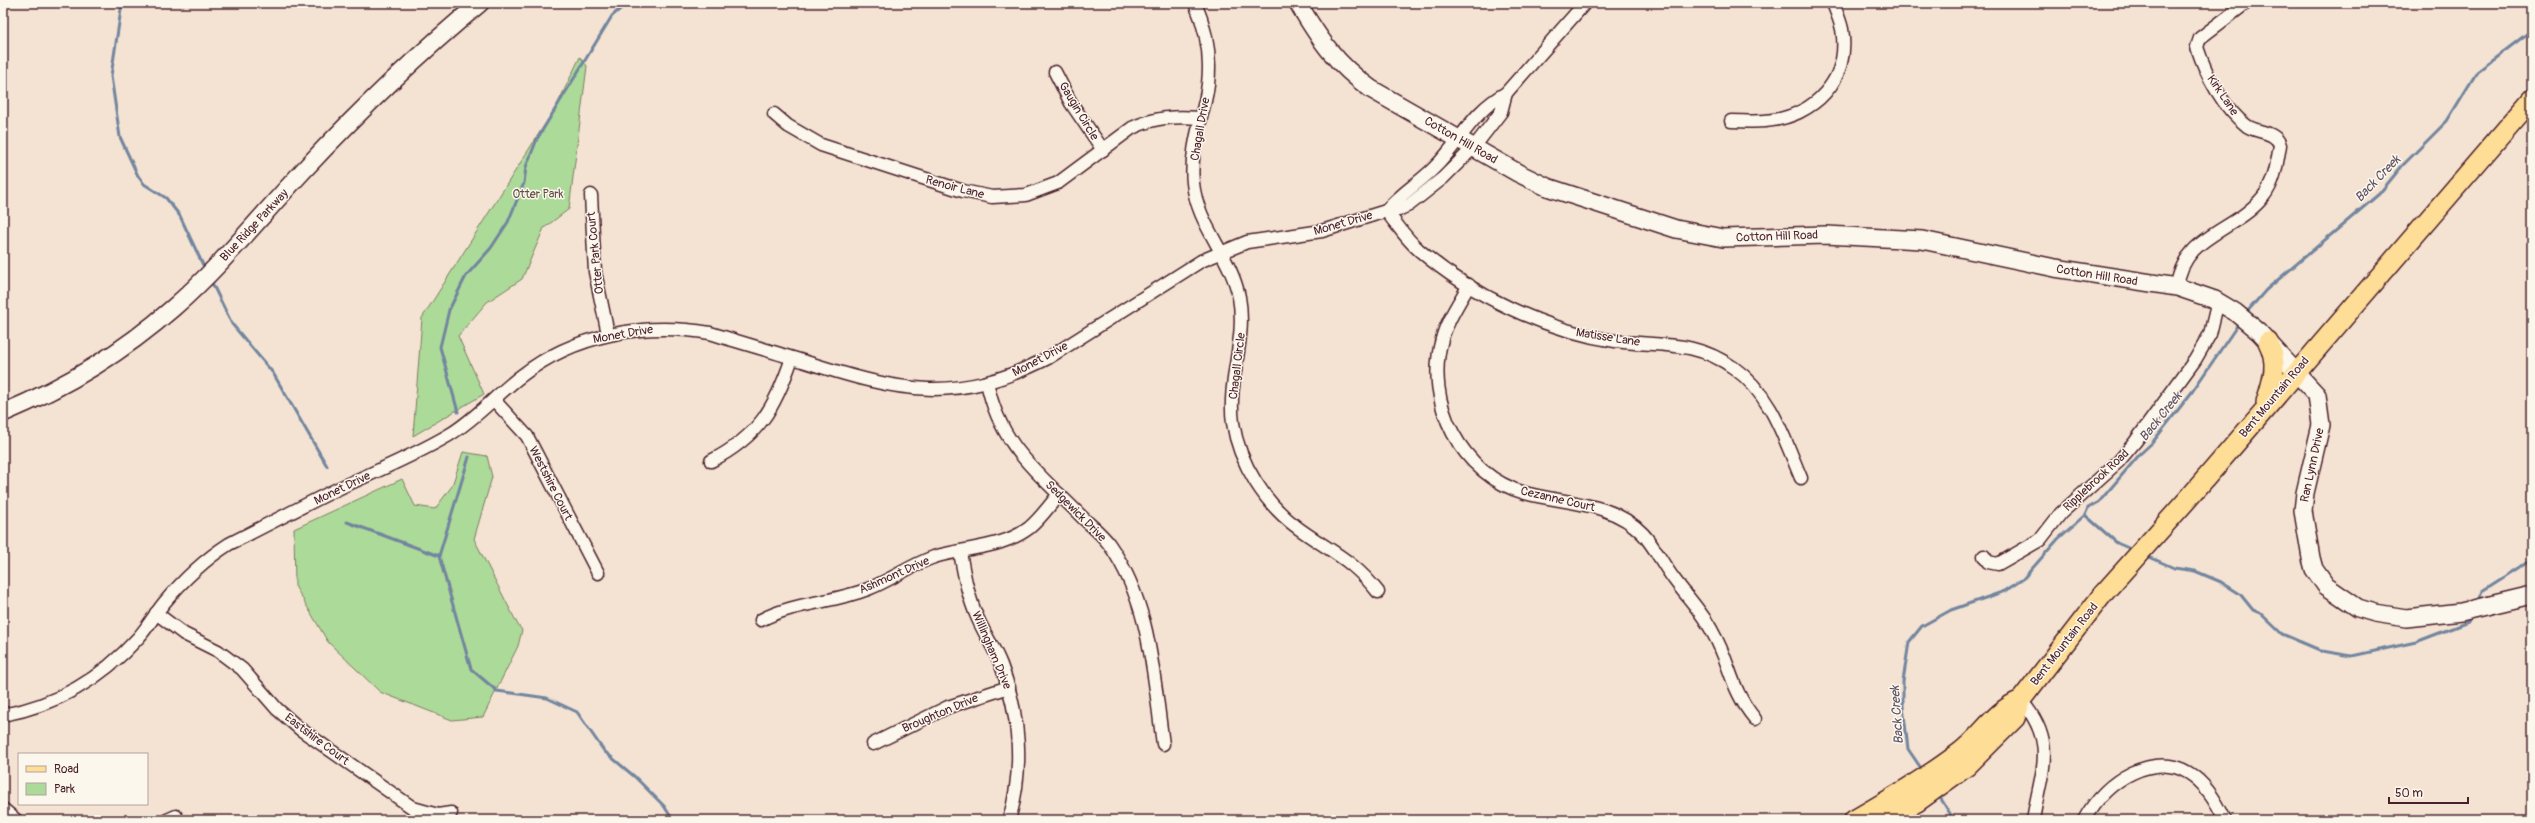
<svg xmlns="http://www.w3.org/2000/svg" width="2535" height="823" viewBox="0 0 2535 823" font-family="Pangolin,sans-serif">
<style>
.green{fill:#acda99;stroke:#7b7c62}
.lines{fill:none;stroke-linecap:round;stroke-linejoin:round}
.stream{stroke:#72859f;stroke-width:3}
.street-casing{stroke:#4a1f2b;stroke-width:15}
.secondary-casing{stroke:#4a1f2b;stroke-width:20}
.primary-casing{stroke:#4a1f2b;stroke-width:22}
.street{stroke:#fbf7ec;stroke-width:12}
.secondary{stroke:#fbf7ec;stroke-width:17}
.primary{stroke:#fedd96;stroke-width:19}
.labels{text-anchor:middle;stroke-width:3;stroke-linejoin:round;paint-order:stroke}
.street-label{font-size:12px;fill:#4a1f2b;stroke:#fbf7ec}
.park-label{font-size:12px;fill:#624e46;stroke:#fbf7ec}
.water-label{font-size:13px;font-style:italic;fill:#5e5265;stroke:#fbf7ec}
</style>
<rect width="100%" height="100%" fill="#f4e3d2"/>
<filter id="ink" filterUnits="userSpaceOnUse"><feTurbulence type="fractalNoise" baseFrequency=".025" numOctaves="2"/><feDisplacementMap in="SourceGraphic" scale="8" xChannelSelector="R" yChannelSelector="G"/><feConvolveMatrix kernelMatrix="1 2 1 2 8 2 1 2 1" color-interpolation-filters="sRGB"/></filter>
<g filter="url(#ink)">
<!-- green -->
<g class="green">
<path d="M 580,57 L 587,66 L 569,209 L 544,228 L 522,279 L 487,302 L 458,336 L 484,394 L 413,436 L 422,318 L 557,105 Z"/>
<path d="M 463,452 L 487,456 L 492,477 L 474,539 L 518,625 L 522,630 L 518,646 L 483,717 L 452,720 L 380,692 L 328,642 L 295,586 L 294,529 L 402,479 L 415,506 L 435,509 L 452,486 Z"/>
</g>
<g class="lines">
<!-- stream -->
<g class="stream">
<path d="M 122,3 L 111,76 L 120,137 L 138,176 L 144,184 L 166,198 L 180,216 L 203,265"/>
<path d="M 212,283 L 232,324 L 273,373 L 327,466"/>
<path d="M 2246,313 L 2266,290 L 2379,194 L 2402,166 L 2447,121 L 2477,72 L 2532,30"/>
<path d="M 458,412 L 440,347 L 449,310 L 466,276 L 491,248 L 508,222 L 524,183 L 526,167 L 537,139 L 612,16 L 627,3"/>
<path d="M 2085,515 L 2117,543 L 2133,550"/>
<path d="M 347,522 L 439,556 L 471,669 L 497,691 L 547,698 L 577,712 L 604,751 L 635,777 L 664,806 L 673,820"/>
<path d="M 2145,555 L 2174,568 L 2195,571 L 2221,582 L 2240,594 L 2253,610 L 2260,613 L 2282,634 L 2322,651 L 2352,656 L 2416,642 L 2468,622 L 2471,615"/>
<path d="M 439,556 L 469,457"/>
<path d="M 2477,603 L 2482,591 L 2532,559"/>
<path d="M 1923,771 L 1908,749 L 1903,706 L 1903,681 L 1909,642 L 1922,626 L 1951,610 L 2005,591 L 2023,579 L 2058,539 L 2085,515 L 2088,508 L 2099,502 L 2140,454 L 2152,443 L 2192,392 L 2239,323"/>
<path d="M 1938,794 L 1954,820"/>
</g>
<!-- street casing -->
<g class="street-casing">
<g id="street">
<path d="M 1195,3 C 1209,35 1213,67 1205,101 C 1199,127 1190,155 1193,183 C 1197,225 1231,256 1239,297 C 1247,340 1227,380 1233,423 C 1239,463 1265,504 1298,528 C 1331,552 1352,559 1378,592"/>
<path d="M 1055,72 L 1071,103 L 1103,150"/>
<path d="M 774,114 L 788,126 L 821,145 L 963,191 L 992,197 L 1026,195 L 1058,183 L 1132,128 C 1155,117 1175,116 1200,118"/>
<path d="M 1731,121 C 1742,121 1754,122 1765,121 C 1814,117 1851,80 1842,29 C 1840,20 1836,11 1833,3"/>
<path d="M 591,195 L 595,272 L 608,334"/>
<path d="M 1386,211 C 1397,224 1406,239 1419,250 C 1471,295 1547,331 1615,341 C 1660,347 1693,339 1734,368 C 1771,394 1784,438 1801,478"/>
<path d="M 1386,211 C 1400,194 1419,183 1434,168 C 1461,142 1471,112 1506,93 L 1585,3"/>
<path d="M 1469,285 C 1459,303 1447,320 1442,339 C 1424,402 1461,475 1525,493 C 1565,504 1612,501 1643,534 C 1655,547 1663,565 1674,579 C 1687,597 1703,613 1713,633 C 1731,664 1730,689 1755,719"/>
<path d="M 2177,287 C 2183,234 2234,233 2263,197 C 2275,182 2277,163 2280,145 C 2276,131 2257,133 2247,126 C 2223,108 2206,75 2197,47 L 2200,38 L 2246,3"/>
<path d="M 987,382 C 1000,447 1038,472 1081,516 C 1090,525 1102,534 1109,544 C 1151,604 1153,674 1163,744"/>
<path d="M 494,400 L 527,436 L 598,573"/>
<path d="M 711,461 C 759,436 775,408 792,358"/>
<path d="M 960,552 C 964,575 968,597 978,619 C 985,635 995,649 1001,665 C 1020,715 1024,769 1009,820"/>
<path d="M 1984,556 L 1988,562 L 1998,564 L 2040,540 L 2061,513 L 2119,461 L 2135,442 L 2195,360 L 2210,334 L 2218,301"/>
<path d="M 156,613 L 184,634 L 218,651 L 242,669 L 277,709 L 300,729 L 413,808 L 438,815 L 451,813"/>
<path d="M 761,620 C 796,602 832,603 868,589 C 891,580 911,565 934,557 C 966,547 1001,549 1029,528 C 1040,519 1050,505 1059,494"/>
<path d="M 2021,700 C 2058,744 2041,769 2033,820"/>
<path d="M 3,715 C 57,705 102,678 138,638 C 148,627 155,614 164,603 C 183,580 204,560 229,544 C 269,524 308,503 348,484 C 382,469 417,454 449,435 C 476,419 496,395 521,376 C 575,334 644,322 710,333 C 742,343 774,352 806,362 C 900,392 956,405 1048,358 L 1201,261 L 1247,242 L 1322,231 L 1386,211 L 1398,210 L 1409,205 L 1443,178 L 1474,147 L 1501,112 L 1506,93"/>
<path d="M 873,744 L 948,707 L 1009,687"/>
<path d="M 3,809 L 16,820"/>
<path d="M 167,820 L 176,816"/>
<path d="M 2084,820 C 2095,800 2111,783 2132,773 C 2178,752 2206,778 2225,820"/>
</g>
</g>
<!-- secondary casing -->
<g class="secondary-casing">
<g id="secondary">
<path d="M 1298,3 C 1319,39 1336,64 1371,89 L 1518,173 L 1547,187 L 1676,229 L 1723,238 L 1826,235 L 1922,240 L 2055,268 L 2177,287 L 2215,300 L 2235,312 L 2259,332 L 2317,395 L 2321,425 L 2305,493 L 2303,511 L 2311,558 L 2314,569 L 2326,586 L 2358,608 L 2375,613 L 2406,618 L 2461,612 L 2532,595"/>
<path d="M 3,413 C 65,387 122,353 173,308 C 220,267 260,217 302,172 C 358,112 417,55 480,3"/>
</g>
</g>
<!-- primary casing -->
<g class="primary-casing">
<g id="primary">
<path d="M 2266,402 C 2273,380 2279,363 2268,342"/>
<path d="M 1854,820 C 1890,799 1926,778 1959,753 C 1982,736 1994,711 2021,700"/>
<path d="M 1883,820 L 1917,802 L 1967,766 L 2015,718 L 2021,700 L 2103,594 L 2187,500 L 2532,99"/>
</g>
</g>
<!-- street -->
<use href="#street" class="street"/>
<!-- secondary -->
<use href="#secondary" class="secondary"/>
<!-- primary -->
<use href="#primary" class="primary"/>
</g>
</g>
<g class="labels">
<!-- street labels -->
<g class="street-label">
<text transform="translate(2223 95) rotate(56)" y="4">Kirk Lane</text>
<text transform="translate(1079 111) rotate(59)" y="4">Gaugin Circle</text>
<text transform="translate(1200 129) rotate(-80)" y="4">Chagall Drive</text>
<text transform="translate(1461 140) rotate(30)" y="4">Cotton Hill Road</text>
<text transform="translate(955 187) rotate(15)" y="4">Renoir Lane</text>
<text transform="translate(1343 223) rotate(-16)" y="4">Monet Drive</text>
<text transform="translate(254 225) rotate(-47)" y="4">Blue Ridge Parkway</text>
<text transform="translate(1777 236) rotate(-2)" y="4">Cotton Hill Road</text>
<text transform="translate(595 253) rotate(-96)" y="4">Otter Park Court</text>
<text transform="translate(2097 275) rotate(9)" y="4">Cotton Hill Road</text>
<text transform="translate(623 334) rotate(-10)" y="4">Monet Drive</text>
<text transform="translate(1608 337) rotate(9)" y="4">Matisse Lane</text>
<text transform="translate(1040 359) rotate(-28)" y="4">Monet Drive</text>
<text transform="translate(1237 366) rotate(-83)" y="4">Chagall Circle</text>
<text transform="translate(2274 397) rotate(-50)" y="4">Bent Mountain Road</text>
<text transform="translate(2312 465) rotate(-78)" y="4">Ran Lynn Drive</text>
<text transform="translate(2096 480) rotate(-43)" y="4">Ripplebrook Road</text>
<text transform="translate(551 483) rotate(63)" y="4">Westshire Court</text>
<text transform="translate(342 488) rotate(-26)" y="4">Monet Drive</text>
<text transform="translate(1558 499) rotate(13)" y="4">Cezanne Court</text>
<text transform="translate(1076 511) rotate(45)" y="4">Sedgewick Drive</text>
<text transform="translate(894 575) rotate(-24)" y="4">Ashmont Drive</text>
<text transform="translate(2064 644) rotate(-52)" y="4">Bent Mountain Road</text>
<text transform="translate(992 650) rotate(67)" y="4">Willingham Drive</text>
<text transform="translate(940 713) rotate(-23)" y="4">Broughton Drive</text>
<text transform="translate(317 739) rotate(37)" y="4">Eastshire Court</text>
</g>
<!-- park labels -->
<g class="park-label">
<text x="538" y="198">Otter Park</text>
</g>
<!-- water labels -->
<g class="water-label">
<text transform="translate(2377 178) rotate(-46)" y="5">Back Creek</text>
<text transform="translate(2160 416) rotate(-51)" y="5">Back Creek</text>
<text transform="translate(1896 715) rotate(-94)" y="5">Back Creek</text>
</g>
</g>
<!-- margin -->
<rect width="2535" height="823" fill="none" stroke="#fbf7ec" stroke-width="16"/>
<rect x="8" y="8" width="2519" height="807" fill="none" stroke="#4a1f2b" stroke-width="1.5" filter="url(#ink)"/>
<!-- legend -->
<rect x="18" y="753" width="130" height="52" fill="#fbf7ec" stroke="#b4a19f"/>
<rect x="26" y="766" width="20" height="6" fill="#fedd96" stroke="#b4a19f"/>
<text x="54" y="773" font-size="12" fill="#4a1f2b">Road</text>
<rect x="26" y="783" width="20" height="12" fill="#acda99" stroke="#b4a19f"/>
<text x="54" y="793" font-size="12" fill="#4a1f2b">Park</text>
<!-- scale -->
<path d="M2389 797v6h79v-6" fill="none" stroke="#4a1f2b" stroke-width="2"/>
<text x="2395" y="797" font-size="12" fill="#4a1f2b" stroke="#fbf7ec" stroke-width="3" paint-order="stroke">50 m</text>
</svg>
